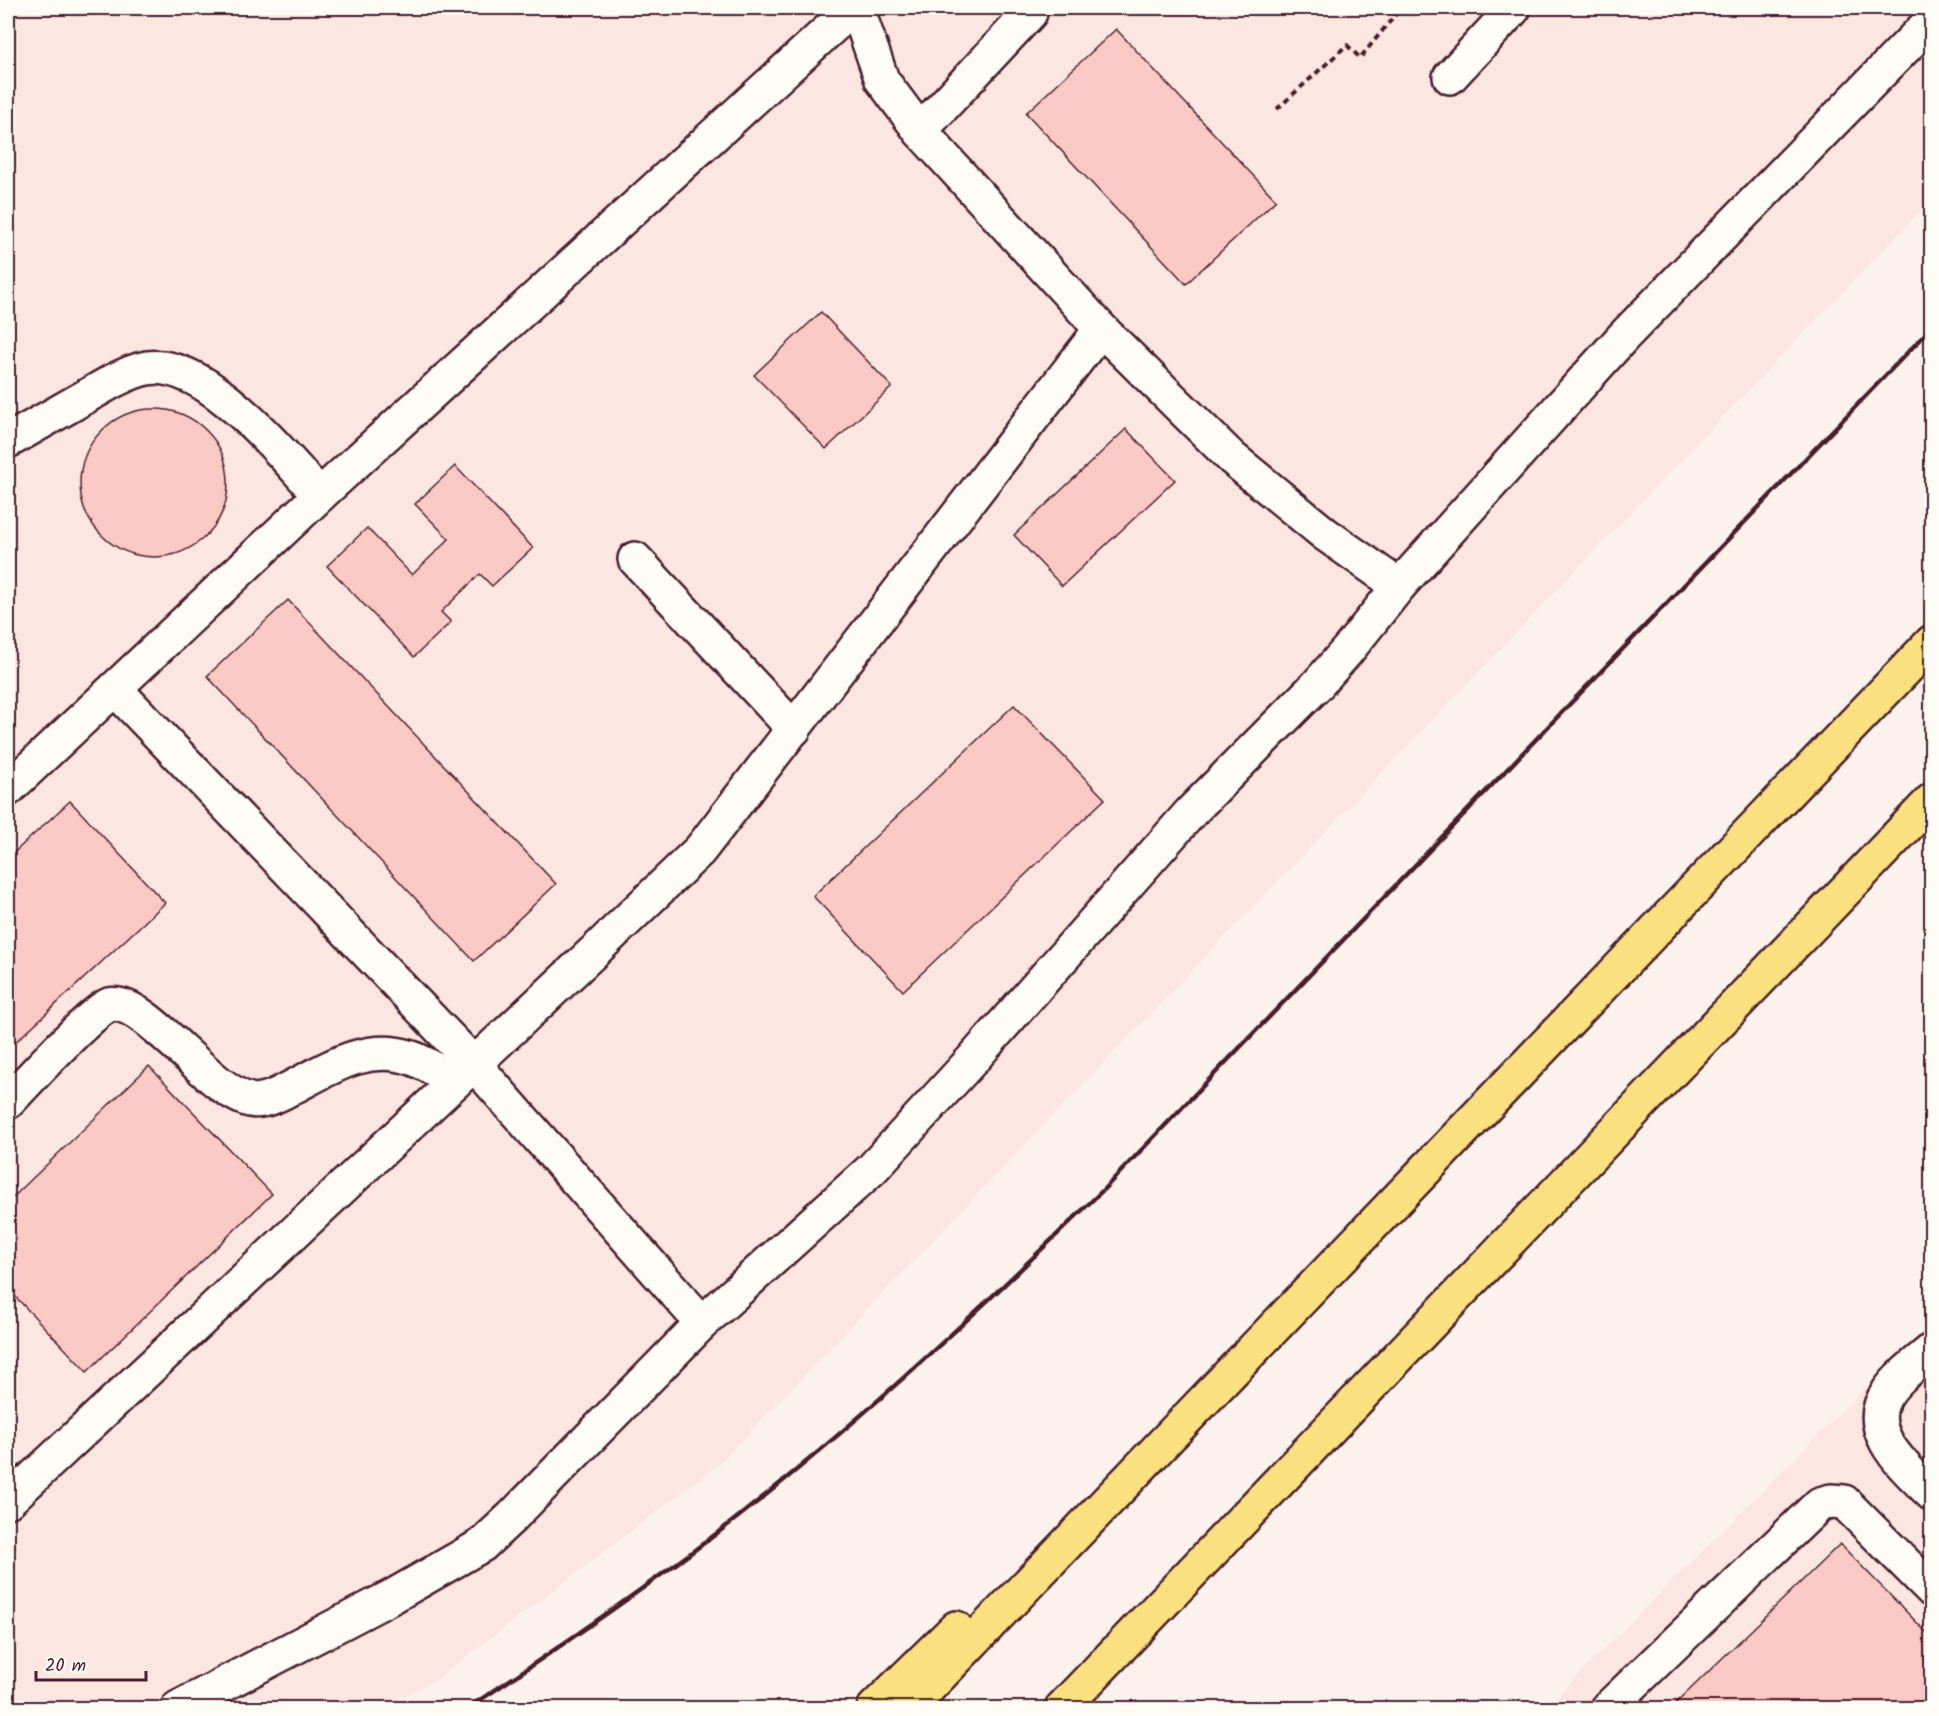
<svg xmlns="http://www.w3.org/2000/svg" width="1939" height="1716" viewBox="0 0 1939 1716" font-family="Kalam,sans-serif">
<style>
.built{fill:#fbe6e1}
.building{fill:#fac9c5;stroke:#4a1f2b;stroke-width:1.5}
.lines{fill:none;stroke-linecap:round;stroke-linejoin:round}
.minor-casing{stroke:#4a1f2b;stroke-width:38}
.highway-casing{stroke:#4a1f2b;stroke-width:38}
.path{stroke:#4a1f2b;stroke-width:4;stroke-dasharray:6 4.5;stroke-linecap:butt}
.minor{stroke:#fdfcf7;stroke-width:33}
.highway{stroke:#fae180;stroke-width:33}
.rail{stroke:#4a1f2b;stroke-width:4.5}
</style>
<rect width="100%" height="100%" fill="#fcf2ed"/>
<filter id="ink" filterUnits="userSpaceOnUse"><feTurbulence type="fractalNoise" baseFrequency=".0167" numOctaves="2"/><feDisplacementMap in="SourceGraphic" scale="12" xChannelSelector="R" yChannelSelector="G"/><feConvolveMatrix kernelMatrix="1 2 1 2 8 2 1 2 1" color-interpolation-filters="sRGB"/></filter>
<g filter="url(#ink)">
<!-- built -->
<g class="built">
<path d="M 8,8 L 1931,8 L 1931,200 L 719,1464 L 436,1680 L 381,1708 L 8,1708 Z"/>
<path d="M 1931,1322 L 1931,1708 L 1545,1708 Z"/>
</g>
<!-- building -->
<g class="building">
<path d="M 1116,29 L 1276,200 L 1186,284 L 1026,113 Z"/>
<path d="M 821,312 L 892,387 L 826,449 L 754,375 Z"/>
<circle cx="154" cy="483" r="74"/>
<path d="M 1126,429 L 1175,480 L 1062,586 L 1014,535 Z"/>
<path d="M 455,466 L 533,548 L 492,586 L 480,574 L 441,612 L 451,622 L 414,657 L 327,566 L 367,528 L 412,575 L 449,539 L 415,504 Z"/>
<path d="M 288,600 L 556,884 L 474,961 L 207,676 Z"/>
<path d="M 1014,705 L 1105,799 L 903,991 L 813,896 Z"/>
<path d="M 70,801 L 165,903 L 8,1049 L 8,858 Z"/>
<path d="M 149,1066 L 272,1194 L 87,1372 L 8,1289 L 8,1202 Z"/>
<path d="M 1840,1544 L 1932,1638 L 1932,1708 L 1671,1708 Z"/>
</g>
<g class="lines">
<!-- minor casing -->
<g class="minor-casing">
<g id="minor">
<path d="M 857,8 L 882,80 L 920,131 L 1101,329 L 1232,458 L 1325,534 L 1399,586 L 1624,336 L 1932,20"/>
<path d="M 1450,77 L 1514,8"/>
<path d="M 920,131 L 1030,13"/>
<path d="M 8,441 L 113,381 C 123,376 135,370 147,368 C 207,359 282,455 320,495"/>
<path d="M 635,559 L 794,729"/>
<path d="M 115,689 L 474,1064 L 702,1323"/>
<path d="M 8,789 L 320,495 L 853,8"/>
<path d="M 8,1102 C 23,1086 94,1009 109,1005 C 145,996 208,1091 250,1100 C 262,1103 278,1095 289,1089 C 328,1069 366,1042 412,1058 C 427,1063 442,1074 455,1082"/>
<path d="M 1932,1350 C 1918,1362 1898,1377 1888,1392 C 1860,1431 1907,1469 1932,1494"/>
<path d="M 8,1501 L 600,946 L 700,850 L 1101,329"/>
<path d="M 178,1708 L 393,1596 L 482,1545 L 512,1517 L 702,1323 L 872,1169 L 973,1059 L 1192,811 L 1317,685 L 1348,650 L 1399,586"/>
<path d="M 1608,1708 L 1820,1504 L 1831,1501 L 1844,1502 L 1932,1590"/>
</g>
</g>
<!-- highway casing -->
<g class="highway-casing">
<g id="highway">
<path d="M 874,1708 L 956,1628"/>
<path d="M 909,1708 L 1932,642"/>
<path d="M 1062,1708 L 1932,800"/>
</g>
</g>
<!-- path -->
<path class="path" d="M 1277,109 L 1347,45 L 1360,58 L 1401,8"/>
<!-- minor -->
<use href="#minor" class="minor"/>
<!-- highway -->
<use href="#highway" class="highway"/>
<!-- rail -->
<path class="rail" d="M 468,1708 C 560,1647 651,1585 738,1517 C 867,1416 986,1304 1103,1190 L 1932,327"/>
</g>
</g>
<!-- margin -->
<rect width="1939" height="1716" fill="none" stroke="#fdfcf7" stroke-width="30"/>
<rect x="15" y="15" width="1909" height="1686" fill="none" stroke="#4a1f2b" stroke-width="2" filter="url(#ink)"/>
<!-- scale -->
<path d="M36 1671v9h110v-9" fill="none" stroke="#4a1f2b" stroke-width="3"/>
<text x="45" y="1671" font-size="18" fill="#4a1f2b" stroke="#fdfcf7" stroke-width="4.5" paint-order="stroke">20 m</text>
</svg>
